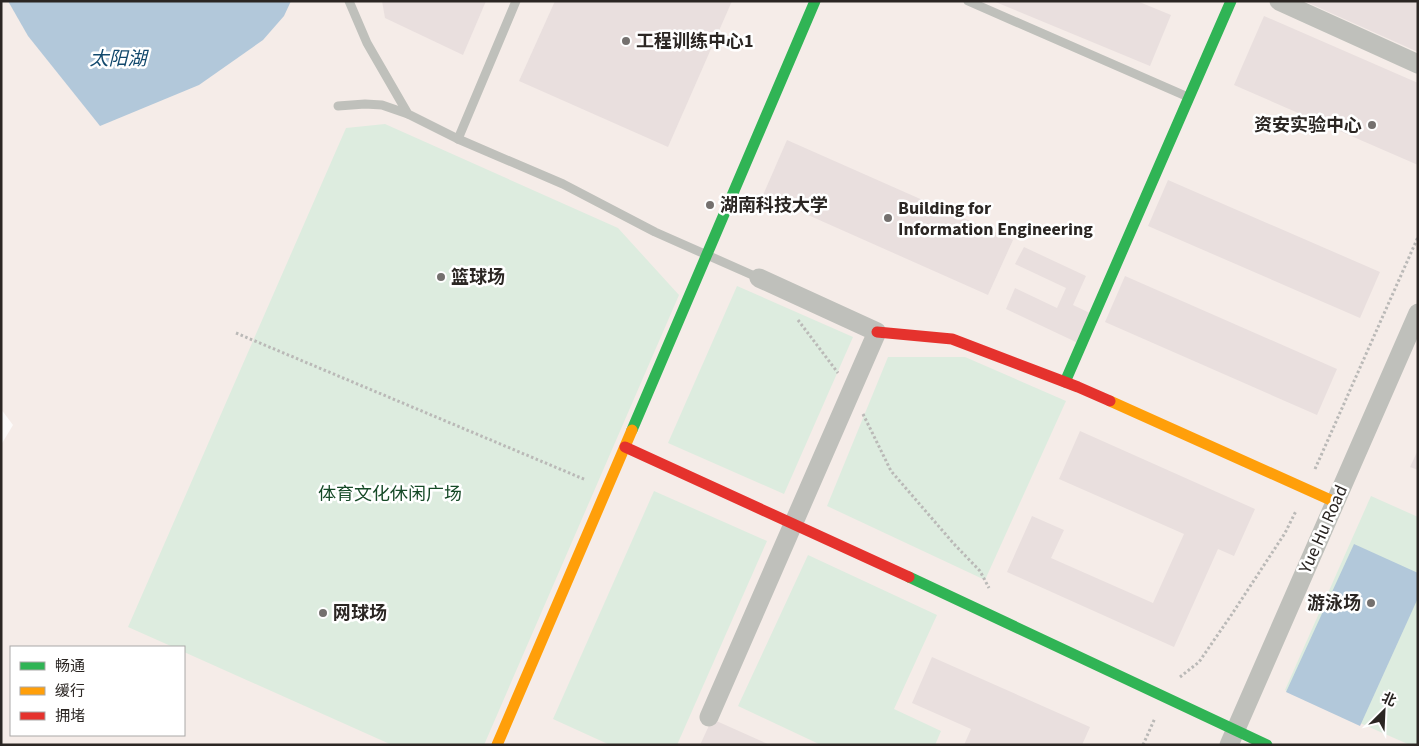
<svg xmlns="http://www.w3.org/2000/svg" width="1419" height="746" viewBox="0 0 1419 746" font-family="'Source Sans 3','Noto Sans SC',sans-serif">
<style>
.built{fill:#f5ece8;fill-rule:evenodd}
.green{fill:#ddecdf}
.water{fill:#b2c8da}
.building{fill:#e9dfde}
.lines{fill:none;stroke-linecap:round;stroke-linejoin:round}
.path{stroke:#bab9b7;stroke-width:3;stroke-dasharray:2.5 2.5;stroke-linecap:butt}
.lane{stroke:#bfc0bb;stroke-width:9}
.street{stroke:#bfc0bb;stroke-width:19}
.fast{stroke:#30b455;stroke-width:11}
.slow{stroke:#ff9f0a;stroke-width:11}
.jam{stroke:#e5322d;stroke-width:11}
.poi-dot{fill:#74706e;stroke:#fff;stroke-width:2}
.labels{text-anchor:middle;stroke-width:5;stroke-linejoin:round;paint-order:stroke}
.poi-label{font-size:18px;font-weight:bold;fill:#2b2623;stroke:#fff;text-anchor:start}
.park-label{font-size:18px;fill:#164a27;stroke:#fff}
.street-label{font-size:18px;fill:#2b2623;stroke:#fff}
.water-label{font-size:19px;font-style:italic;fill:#12496d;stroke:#fff}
</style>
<rect width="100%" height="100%" fill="#fcfaf9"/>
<!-- built -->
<path class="built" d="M 1,1 L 1418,1 L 1418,745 L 1,745 L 1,445 L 13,425 L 1,409 ZM 11,647 L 184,647 L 184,735 L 11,735 Z"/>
<!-- green -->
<g class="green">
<path d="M 385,124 L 618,228 L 679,295 L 484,745 L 392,745 L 184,652 L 184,647 L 173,647 L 128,627 L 346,128 Z"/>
<path d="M 737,286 L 853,337 L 784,494 L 668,443 Z"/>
<path d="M 888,357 L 965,357 L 1066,401 L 985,580 L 827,506 Z"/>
<path d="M 654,491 L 767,541 L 677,745 L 610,745 L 553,719 Z"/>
<path d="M 1371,496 L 1418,517 L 1418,745 L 1410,745 L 1285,690 Z"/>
<path d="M 808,555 L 937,615 L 894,709 L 941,731 L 935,745 L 821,745 L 738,706 Z"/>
</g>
<!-- water -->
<g class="water">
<path d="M 8,1 L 291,1 L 284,16 L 263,40 L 199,85 L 100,126 L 28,36 Z"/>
<path d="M 1354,544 L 1418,573 L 1418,598 L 1360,726 L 1286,692 Z"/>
</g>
<!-- building -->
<g class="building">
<path d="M 382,1 L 486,1 L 463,55 L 385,18 Z"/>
<path d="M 555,1 L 732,1 L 668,147 L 519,81 Z"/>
<path d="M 993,1 L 1137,1 L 1171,15 L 1150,66 Z"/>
<path d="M 1304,1 L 1418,1 L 1418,52 Z"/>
<path d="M 1264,16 L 1418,83 L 1418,165 L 1234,85 Z"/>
<path d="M 787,140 L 1013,240 L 988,295 L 763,195 Z"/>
<path d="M 1168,180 L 1380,272 L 1360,318 L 1148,226 Z"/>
<path d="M 1024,247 L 1086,276 L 1073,305 L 1092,314 L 1078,343 L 1006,309 L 1015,288 L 1057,308 L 1066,288 L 1015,264 Z"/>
<path d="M 1125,276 L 1337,369 L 1317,415 L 1105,322 Z"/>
<path d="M 1080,431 L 1255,509 L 1234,556 L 1218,549 L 1174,647 L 1007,572 L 1032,516 L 1064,530 L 1051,558 L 1153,603 L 1184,534 L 1059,479 Z"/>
<path d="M 1418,450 L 1418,470 L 1410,467 Z"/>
<path d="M 932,657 L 1090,727 L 1082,745 L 964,745 L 971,729 L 912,703 Z"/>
<path d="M 712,719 L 770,745 L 700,745 Z"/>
</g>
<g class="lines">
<!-- path -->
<g class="path">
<path d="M 798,320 L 838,373"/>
<path d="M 236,333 L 586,480"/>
<path d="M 863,414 L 891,471 L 954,544 L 980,571 L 989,588"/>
<path d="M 1315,469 L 1418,237"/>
<path d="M 1180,677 L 1199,662 L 1232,614 L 1285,533 L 1296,511"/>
<path d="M 1143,745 L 1155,718"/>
</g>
<!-- lane -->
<g class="lane">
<path d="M 349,1 L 367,43 L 408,114 L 458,139 L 563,184 L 655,232 L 759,278"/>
<path d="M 968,1 L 1188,97"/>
<path d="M 338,106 L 365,104 L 382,105 L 408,114"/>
<path d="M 458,139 L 516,1"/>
</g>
<!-- street -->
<g class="street">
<path d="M 1279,1 L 1418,64"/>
<path d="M 709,717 L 877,332 L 759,278"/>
<path d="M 1229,745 L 1418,313"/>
</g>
<!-- fast -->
<g class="fast">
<path d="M 1065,382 L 1231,1"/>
<path d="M 632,430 L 815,1"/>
<path d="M 909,577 L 1267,745"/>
</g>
<!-- slow -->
<g class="slow">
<path d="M 1110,401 L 1335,502"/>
<path d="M 497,745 L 632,430"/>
</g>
<!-- jam -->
<g class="jam">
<path d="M 877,332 L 952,339 L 1078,387 L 1110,401"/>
<path d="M 625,447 L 909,577"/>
</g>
</g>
<!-- markers -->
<g class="poi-dot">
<circle cx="626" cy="41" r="5"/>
<circle cx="1372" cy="125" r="5"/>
<circle cx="710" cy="205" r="5"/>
<circle cx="888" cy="218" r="5"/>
<circle cx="441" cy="277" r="5"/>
<circle cx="1371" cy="603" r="5"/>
<circle cx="323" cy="613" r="5"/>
</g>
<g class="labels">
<!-- poi labels -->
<g class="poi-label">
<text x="636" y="47">工程训练中心1</text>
<text x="1362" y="131" text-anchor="end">资安实验中心</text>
<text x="720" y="211">湖南科技大学</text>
<text x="898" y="214">Building for<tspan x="898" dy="21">Information Engineering</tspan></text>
<text x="451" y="283">篮球场</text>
<text x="1361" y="609" text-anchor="end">游泳场</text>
<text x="333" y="619">网球场</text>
</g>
<!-- park labels -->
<g class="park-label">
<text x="390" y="500">体育文化休闲广场</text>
</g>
<!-- street labels -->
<g class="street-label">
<text transform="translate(1323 529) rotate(-66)" y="6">Yue Hu Road</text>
</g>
<!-- water labels -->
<g class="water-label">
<text x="118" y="65">太阳湖</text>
</g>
</g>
<!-- border -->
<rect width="1419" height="746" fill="none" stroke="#2b2623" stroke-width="5"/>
<!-- legend -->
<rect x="10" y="646" width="175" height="90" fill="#ffffff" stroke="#aaa8a7"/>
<rect x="20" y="662" width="25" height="8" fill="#30b455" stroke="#aaa8a7"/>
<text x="55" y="671" font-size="15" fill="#2b2623">畅通</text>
<rect x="20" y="687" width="25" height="8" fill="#ff9f0a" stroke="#aaa8a7"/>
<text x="55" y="696" font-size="15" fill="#2b2623">缓行</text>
<rect x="20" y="712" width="25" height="8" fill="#e5322d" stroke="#aaa8a7"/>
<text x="55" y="721" font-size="15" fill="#2b2623">拥堵</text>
<!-- north arrow -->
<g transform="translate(1384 711) rotate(24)" stroke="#ffffff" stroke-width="4" paint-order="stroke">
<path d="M0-4L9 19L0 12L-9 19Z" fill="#2b2623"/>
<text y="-8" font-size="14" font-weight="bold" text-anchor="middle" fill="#2b2623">北</text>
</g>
</svg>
